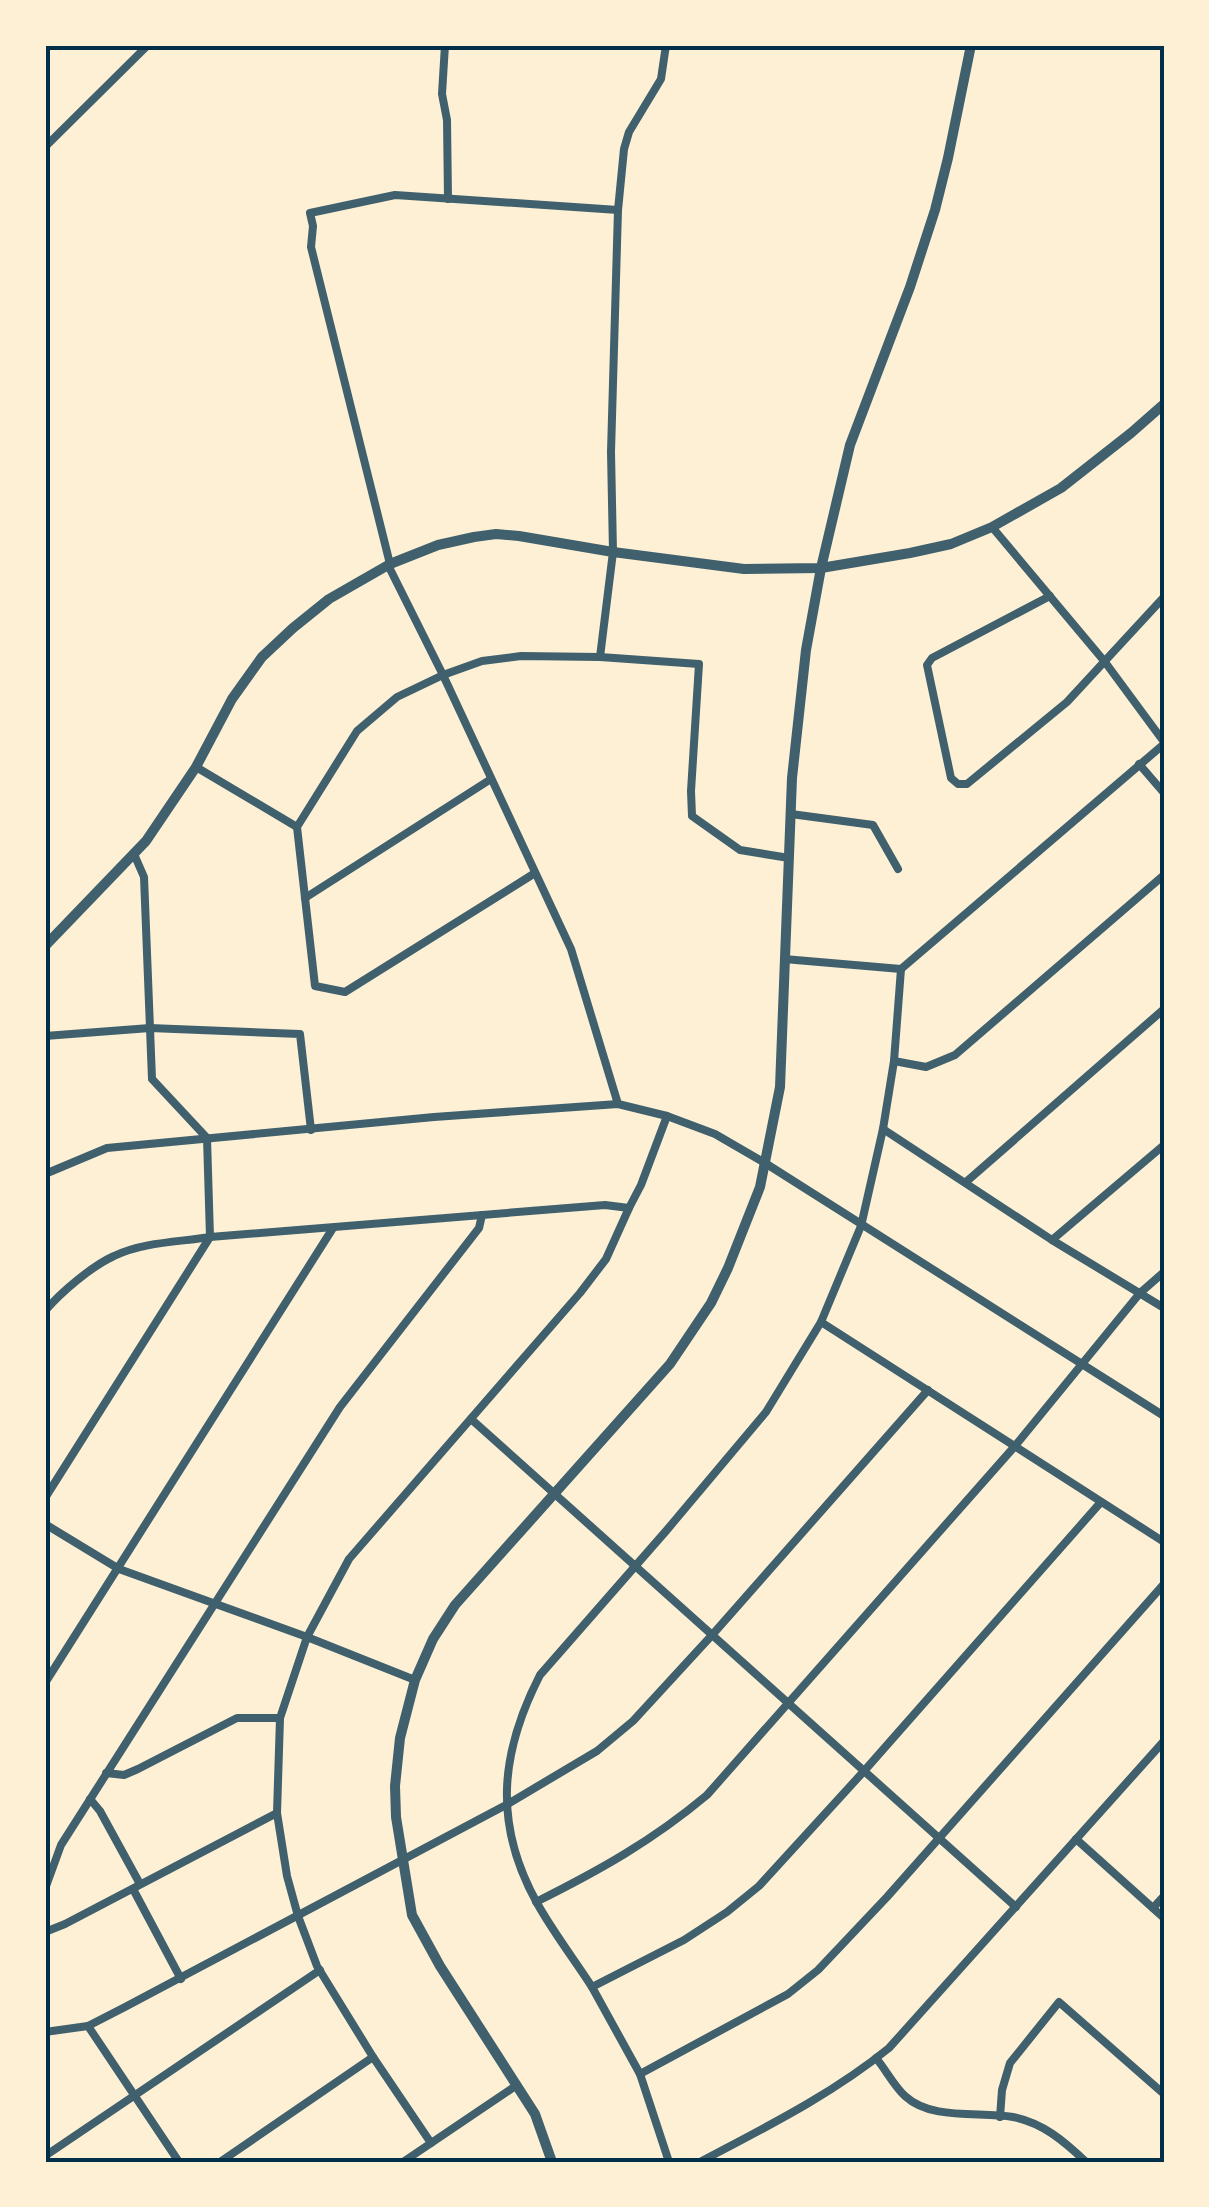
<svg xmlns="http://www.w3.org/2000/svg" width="1209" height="2207" viewBox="0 0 1209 2207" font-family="Mulish,sans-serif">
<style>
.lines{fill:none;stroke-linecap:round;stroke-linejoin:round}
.minor{stroke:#3f606c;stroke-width:8}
.tertiary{stroke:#3f606c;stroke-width:10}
.neatline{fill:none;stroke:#003049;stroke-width:4}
</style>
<rect width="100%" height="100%" fill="#fdf0d5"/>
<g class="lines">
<!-- minor -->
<g class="minor">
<path d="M 445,45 L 442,94 L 447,120 L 448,199"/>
<path d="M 45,147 L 148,45"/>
<path d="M 992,527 L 1105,662 L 1164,742"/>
<path d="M 390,564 L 311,247 L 313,226 L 310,213 L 395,195 L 618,210"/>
<path d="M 388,565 L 443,675 L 571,949 L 618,1104"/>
<path d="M 1050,596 L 932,658 L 927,665 L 951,778 L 958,784 L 967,784 L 1067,702 L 1164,597"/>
<path d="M 600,657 L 613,552 L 611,452 L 618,210 L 624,149 L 629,132 L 661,79 L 666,45"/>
<path d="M 1164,744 L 901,969 L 894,1061 L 883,1129 L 861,1226 L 821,1322 L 1164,1542"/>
<path d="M 1139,764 L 1164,793"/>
<path d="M 196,767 L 297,827"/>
<path d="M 791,814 L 873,825 L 898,869"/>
<path d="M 535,873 L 345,992 L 315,986 L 297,827 L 357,731 L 397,697 L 443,675 L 482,661 L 521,656 L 600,657 L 699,664 L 691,791 L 692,816 L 740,850 L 789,858"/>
<path d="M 305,898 L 491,779"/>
<path d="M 784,959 L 901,969"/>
<path d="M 45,1036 L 150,1028 L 300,1034 L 311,1130"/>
<path d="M 894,1061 L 926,1067 L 955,1055 L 1164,875"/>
<path d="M 883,1129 L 1052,1240 L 1164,1308"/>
<path d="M 45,1174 L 107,1148 L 434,1117 L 618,1104 L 667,1116 L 715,1134 L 765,1163 L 1164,1416"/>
<path d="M 966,1182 L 1164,1009"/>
<path d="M 1052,1240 L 1164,1145"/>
<path d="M 45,1311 C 61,1292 92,1266 114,1256 C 143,1242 179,1242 210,1237 L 605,1205 L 629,1208 L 641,1185 L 667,1116"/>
<path d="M 471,1419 L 1016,1907"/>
<path d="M 45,1498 L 210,1237 L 207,1138 L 152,1079 L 144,877 L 134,854"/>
<path d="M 45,1524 L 119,1569 L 307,1637 L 415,1680"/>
<path d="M 45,1683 L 333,1228"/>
<path d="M 106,1773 L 124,1775 L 138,1769 L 237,1718 L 280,1718"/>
<path d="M 90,1799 L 100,1811 L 140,1884"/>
<path d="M 277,1813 L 280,1718 L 307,1637 L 349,1559 L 580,1293 L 606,1259 L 629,1208"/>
<path d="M 1076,1839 L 1164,1918"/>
<path d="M 45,1889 L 61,1845 L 340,1407 L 479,1228 L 482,1215"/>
<path d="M 133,1889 L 181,1979"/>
<path d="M 536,1902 C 600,1870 652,1841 707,1795 L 1015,1446 L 1140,1293 L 1164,1272"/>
<path d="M 1153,1908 L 1164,1896"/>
<path d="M 45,1932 L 65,1924 L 277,1813 L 287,1876 L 298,1916 L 317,1966 L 373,2057 L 431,2143"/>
<path d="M 592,1987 C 574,1959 553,1932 537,1903 C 493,1824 500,1753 540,1675 L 666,1531 L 766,1412 L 821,1322"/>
<path d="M 88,2026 L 179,2162"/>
<path d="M 45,2032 L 88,2026 L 125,2007 L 506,1805 L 597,1751 L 633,1721 L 713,1634 L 928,1390"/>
<path d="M 876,2058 C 886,2070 894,2086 905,2096 C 932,2121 980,2111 1013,2117 C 1043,2123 1064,2141 1086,2162"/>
<path d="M 640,2074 L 788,1994 L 818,1970 L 887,1897 L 1164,1584"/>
<path d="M 1000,2117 L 1002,2090 L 1010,2063 L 1059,2002 L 1164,2094"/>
<path d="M 45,2156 L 320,1970"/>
<path d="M 220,2162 L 373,2057"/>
<path d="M 403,2162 L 517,2085"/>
<path d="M 669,2162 L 640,2074 L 592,1987 L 684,1940 L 727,1912 L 759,1886 L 865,1770 L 1101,1502"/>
<path d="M 700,2162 C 766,2127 831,2095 889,2048 L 1164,1741"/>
</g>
<!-- tertiary -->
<g class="tertiary">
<path d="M 45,946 L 146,841 L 196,767 L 232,699 L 262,657 L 293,628 L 329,599 L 390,564 L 438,545 L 474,537 L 496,534 L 519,536 L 613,552 L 744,569 L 821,568 L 910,553 L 951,544 L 992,527 L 1061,488 L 1131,433 L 1164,404"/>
<path d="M 552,2162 L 535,2114 L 440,1966 L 412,1915 L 396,1817 L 395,1786 L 400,1738 L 415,1680 L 433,1639 L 455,1605 L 670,1364 L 711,1303 L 728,1268 L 760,1187 L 780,1087 L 792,778 L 806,650 L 821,568 L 850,445 L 910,287 L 935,210 L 948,158 L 971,45"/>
</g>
</g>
<!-- border -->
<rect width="1209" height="2207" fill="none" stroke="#fdf0d5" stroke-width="95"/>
<rect x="48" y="48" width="1114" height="2112" class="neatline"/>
</svg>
